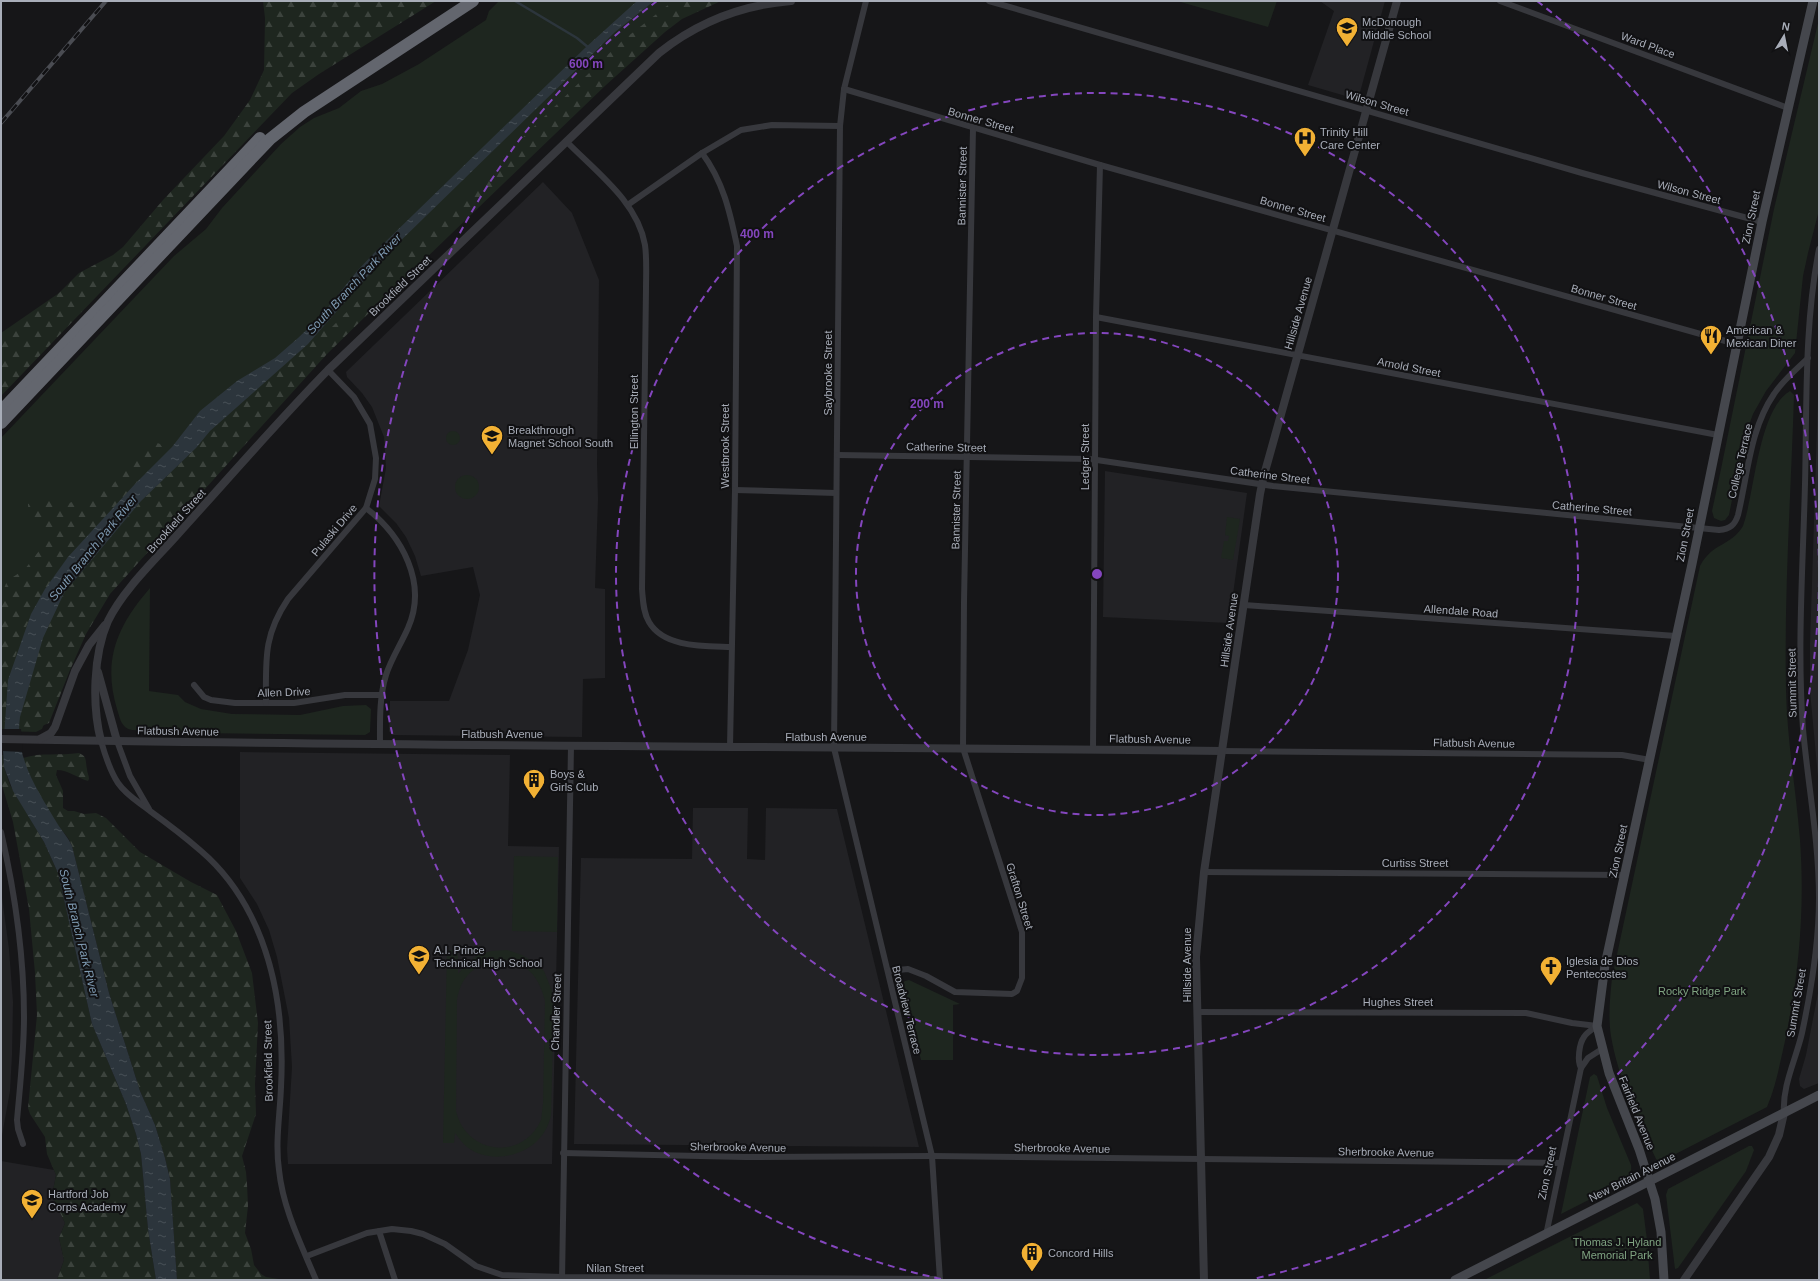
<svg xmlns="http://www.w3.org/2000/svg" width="1820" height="1281" viewBox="0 0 1820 1281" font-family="Arial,sans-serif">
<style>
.built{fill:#222225}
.green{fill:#1e261f;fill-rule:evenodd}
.forest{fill:url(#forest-firs)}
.water{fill:url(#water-ripples)}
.pier{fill:#161618}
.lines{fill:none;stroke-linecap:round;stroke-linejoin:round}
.stream{stroke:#2c353c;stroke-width:2.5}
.minor{stroke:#37383d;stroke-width:6}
.tertiary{stroke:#37383d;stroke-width:8}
.secondary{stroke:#45474d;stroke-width:9}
.motorway{stroke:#63666e;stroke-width:12}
.rail-casing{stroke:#4a4c52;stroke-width:4}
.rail{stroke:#111113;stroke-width:2.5;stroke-dasharray:8;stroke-linecap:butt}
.ring{fill:none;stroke:#8446be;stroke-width:2;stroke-dasharray:7 5}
.labels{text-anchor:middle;stroke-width:4;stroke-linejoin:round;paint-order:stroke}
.poi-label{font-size:11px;fill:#a8adb8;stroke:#111113;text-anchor:start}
.street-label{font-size:11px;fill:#a8adb8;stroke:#111113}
.park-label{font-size:11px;fill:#7fa381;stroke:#111113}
.water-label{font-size:12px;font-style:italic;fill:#7f9bb3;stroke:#111113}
.centre{fill:#8446be;stroke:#111113;stroke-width:2}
.ring-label{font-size:12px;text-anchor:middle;font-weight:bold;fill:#8446be;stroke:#111113;stroke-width:4;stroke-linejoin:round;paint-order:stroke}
</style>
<defs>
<pattern id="forest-firs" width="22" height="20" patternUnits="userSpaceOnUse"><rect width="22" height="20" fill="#1e261f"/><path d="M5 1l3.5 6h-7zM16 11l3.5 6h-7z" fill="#3c433d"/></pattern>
<pattern id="water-ripples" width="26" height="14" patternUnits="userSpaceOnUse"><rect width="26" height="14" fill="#2c353c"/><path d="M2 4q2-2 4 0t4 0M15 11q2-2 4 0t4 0" fill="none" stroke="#485056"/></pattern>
</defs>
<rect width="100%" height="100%" fill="#161618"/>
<!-- built -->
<g class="built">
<path d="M 1320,1 L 1385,1 L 1359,96 L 1356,99 L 1308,85 L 1334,11 Z"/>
<path d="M 543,182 L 572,213 L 599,280 L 597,464 L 598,499 L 595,588 L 605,589 L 605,678 L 583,679 L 582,737 L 392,735 L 389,731 L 390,701 L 449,701 L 468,650 L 480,595 L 473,567 L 421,576 L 415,556 L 406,537 L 396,523 L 379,506 L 386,468 L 384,437 L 372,407 L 362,393 L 347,377 L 346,372 Z"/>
<path d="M 1819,368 L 1819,788 L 1810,691 L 1810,644 Z"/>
<path d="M 1105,471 L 1247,493 L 1229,623 L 1103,617 Z"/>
<path d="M 240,752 L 510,755 L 508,846 L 559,847 L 552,1164 L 288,1164 L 287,1149 L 292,1067 L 289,1018 L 277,957 L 269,930 L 257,904 L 240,878 Z"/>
<path d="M 693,808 L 748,808 L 747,859 L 765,860 L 766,808 L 837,809 L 919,1147 L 574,1144 L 581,858 L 692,859 Z"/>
<path d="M 1,890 L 9,949 L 13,1002 L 12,1055 L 10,1091 L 1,1141 Z"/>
<path d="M 1819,988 L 1819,1083 L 1804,1089 L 1800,1086 L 1799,1079 L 1806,1055 Z"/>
<path d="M 1,1161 L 54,1170 L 56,1175 L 52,1196 L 65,1223 L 59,1238 L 64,1260 L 57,1280 L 1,1280 Z"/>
</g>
<!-- green -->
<g class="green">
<path d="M 499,1 L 718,1 L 686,15 L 660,32 L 322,352 L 92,611 L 42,729 L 36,732 L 1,731 L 1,438 L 174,256 L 206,229 L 222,208 L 281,144 L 300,127 L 314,118 L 339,108 L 361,91 L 382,84 L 419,64 L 486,20 L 489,11 Z"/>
<path d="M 1177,1 L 1277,1 L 1268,27 Z"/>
<path d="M 1819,19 L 1819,210 L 1808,253 L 1803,276 L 1795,353 L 1766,391 L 1753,414 L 1744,439 L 1729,515 L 1725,520 L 1721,521 L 1714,518 L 1712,511 L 1721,469 L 1774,209 Z"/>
<path d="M 1790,391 L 1794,395 C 1791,493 1784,592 1786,690 C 1787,740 1796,790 1800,840 C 1805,908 1799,975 1785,1041 C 1780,1063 1776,1086 1767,1107 L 1660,1162 L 1656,1159 C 1639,1120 1618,1079 1611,1036 C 1608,1017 1610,997 1612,978 L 1700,566 C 1713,542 1730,547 1743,526 C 1755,492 1758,410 1790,391 Z"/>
<circle cx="453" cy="438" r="7"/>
<circle cx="467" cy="487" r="12"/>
<path d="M 1227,517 L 1240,519 L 1233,560 L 1221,558 L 1224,541 L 1228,541 L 1229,536 L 1225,535 Z"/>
<path d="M 150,588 L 149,691 L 178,695 L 185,702 L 201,709 L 232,714 L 300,715 L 343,706 L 366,705 L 371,709 L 370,732 L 365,735 L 197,733 L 132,730 C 121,728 120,718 117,709 C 102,659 118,625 150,588 Z"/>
<path d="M 514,856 L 558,857 L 557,932 L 512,931 Z"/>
<path d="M 447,950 L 458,950 L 458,974 L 467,963 L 478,955 L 491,951 L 507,950 L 522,955 L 535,963 L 544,971 L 554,996 L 551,1116 C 548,1126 545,1133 538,1140 C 521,1158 487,1163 467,1147 C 462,1143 459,1138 455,1133 L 454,1143 L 443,1143 ZM 503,960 C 528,964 539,976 545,1001 L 543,1104 C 542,1109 542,1115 541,1120 C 522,1162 466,1154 456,1111 L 457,1000 C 461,974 478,962 503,960 Z"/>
<path d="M 909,980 L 960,1004 L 953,1005 L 953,1060 L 921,1060 L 903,988 L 903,983 L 905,981 Z"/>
<path d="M 1594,1074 L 1597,1076 L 1607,1108 L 1631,1165 C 1632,1172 1630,1178 1624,1182 L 1561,1214 L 1590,1077 Z"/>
<path d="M 1749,1146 L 1752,1146 L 1754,1150 L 1746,1171 L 1678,1268 L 1675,1269 L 1666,1195 L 1668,1189 Z"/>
<path d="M 1637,1203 L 1643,1209 L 1647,1240 L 1650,1280 L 1484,1280 Z"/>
</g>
<!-- forest -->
<g class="forest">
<path d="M 263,1 L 436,1 L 319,74 L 292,93 L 1,396 L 1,333 L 59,293 L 79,273 L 113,255 L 123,247 L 163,200 L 224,136 L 250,100 L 264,70 L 265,18 Z"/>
<path d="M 673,1 L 721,1 L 682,19 L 665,32 L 606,85 L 371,311 L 327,354 L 110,594 L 86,634 L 70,670 L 49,723 L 37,728 L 19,726 L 23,702 L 43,638 L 64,593 L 141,501 L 196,448 L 211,431 L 305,348 L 324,327 L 329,330 L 331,328 L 431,227 L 622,41 Z"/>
<path d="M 155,442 L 160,444 L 166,453 L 68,557 L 36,604 L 23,634 L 11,669 L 8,680 L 5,722 L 1,721 L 1,609 L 3,591 L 7,581 L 25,569 L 46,542 C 39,525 28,525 28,504 L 37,498 L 69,503 L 105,490 L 114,483 L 132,456 L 149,443 Z"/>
<path d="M 79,753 C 88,757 85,761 87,769 C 87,773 89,775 89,779 L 88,781 C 78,778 68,770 57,770 L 56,775 L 63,791 L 63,808 L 68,811 L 74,811 L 84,814 L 96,813 L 106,818 L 140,852 L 191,882 L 217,895 L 236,931 L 252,973 L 258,1023 L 255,1084 L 256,1114 L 242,1156 L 246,1172 L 247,1184 L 248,1206 L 245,1233 L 251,1249 L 254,1265 L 261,1274 L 266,1277 L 285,1280 L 177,1280 L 170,1179 L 165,1158 L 155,1125 L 140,1091 L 109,993 L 72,846 C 69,838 65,834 60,828 C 47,809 29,781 23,758 C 42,752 59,756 79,753 Z"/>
<path d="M 1,755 L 3,755 L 4,767 L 10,785 L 44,842 L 58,873 L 92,1024 L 126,1104 L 136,1134 L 141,1154 L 148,1229 L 156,1280 L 57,1280 L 64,1260 L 59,1238 L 65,1223 L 52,1196 L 56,1175 L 47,1154 L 45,1137 L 30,1114 L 28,1108 L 37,1015 L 35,973 L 29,909 L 13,822 L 1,782 Z"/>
</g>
<!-- water -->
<path class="water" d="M 637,1 L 654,1 L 615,32 L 389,252 L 308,344 L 210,431 L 196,448 L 141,501 L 64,593 L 43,638 L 20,717 C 14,757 38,791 57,823 C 62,831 68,837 72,846 L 109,993 L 140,1091 L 155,1125 L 165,1158 L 170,1179 L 177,1280 L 156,1280 L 148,1229 L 141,1154 L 136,1134 L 126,1104 L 92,1024 L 58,873 L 44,842 L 13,791 L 4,767 L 3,751 L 8,680 L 31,614 L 45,589 L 68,557 L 135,484 L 172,447 L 200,411 L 237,381 L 275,358 L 298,338 L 320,317 L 358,270 L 379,248 L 585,48 Z"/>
<!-- pier -->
<path class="pier" d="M 2,729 L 21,729 L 23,752 L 2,751 Z"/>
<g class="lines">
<!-- stream -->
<path class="stream" d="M 515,1 L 577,38 L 589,48"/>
<!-- minor -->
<g class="minor">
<path d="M 866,1 L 844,89 L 840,126 L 834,748 L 932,1156 L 940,1280"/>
<path d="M 989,1 L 1582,173 L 1762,222"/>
<path d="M 1500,1 L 1788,108"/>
<path d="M 844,89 L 1100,165 L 1736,344"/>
<path d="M 566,141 C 595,171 638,202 645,245 C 647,259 646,274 646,289 L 642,589 C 643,600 643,612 649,622 C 664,648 705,646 731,647"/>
<path d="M 702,153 C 723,181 730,212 737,246 L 735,490 L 730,747"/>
<path d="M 629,204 L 702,153 L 741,130 L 772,125 L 840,126"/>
<path d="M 1096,317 L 1718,435"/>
<path d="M 838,455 L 1090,459 L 1273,486 L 1719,530 C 1730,529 1735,525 1738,515 C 1748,473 1750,429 1774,394 C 1783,380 1797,369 1808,358"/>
<path d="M 735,490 L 836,493"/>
<path d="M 366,508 C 402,536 428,583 408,628 C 401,644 391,659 386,675 C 379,698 380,722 380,745"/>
<path d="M 1244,605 L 1676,636"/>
<path d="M 194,685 L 204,697 L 211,700 L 235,703 L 294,703 L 345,695 L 381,695"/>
<path d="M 266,703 C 266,660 263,636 288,599 L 366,508 L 375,479 L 376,458 L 370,424 L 354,397 L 328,370"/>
<path d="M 101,741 C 105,755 110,771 118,783 C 127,796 139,802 150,811 C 168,824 185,837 201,851 C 222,869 239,892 251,916 C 277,968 284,1030 281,1087 C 280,1115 275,1142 279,1170 C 283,1209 301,1244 316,1280"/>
<path d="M 117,741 L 130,776 L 149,809"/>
<path d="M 1093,749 L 1096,317 L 1100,165"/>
<path d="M 1222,751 L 1622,755 L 1650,760"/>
<path d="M 1,832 C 15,893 24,954 24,1017 C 24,1051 20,1086 17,1120 L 18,1129 L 23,1144"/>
<path d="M 1204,872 L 1625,875"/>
<path d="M 888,971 L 908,969 L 926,976 L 955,992 L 1012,994 L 1017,991 L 1022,978 L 1022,932 L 963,748 L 964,602 L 973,128"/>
<path d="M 1198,1012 L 1526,1013 L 1572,1023 L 1597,1026"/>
<path d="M 1581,1068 C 1577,1061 1579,1044 1584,1037 C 1587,1032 1593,1029 1597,1026"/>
<path d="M 1784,1113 C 1782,1086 1796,1059 1802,1033 C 1811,991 1819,942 1819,898 C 1819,842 1808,785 1803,729 C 1797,648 1803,565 1805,484 C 1807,406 1804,326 1819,249"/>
<path d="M 563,1153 L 745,1157 L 932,1156 L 1561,1163"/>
<path d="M 379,1231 L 395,1280"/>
<path d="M 1546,1235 L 1581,1068 L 1588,1058 L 1602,1049"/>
<path d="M 307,1256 L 367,1233 L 392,1229 L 411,1231 L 423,1234 L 445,1244 L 476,1266 L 502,1275 L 562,1277 L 940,1279"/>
<path d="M 562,1280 L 571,746"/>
</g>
<!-- tertiary -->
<g class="tertiary">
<path d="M 98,672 L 117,741"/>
<path d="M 1,739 C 408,747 815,746 1222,751"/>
<path d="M 40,739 L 51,733 L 55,727 L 75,671 L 89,645 L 105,625"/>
<path d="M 101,741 C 92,706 93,655 108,621 C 123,590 155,560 178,534 C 228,479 276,423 328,370 L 659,53 C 698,22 742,5 791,1"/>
<path d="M 1204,1280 L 1196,957 L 1204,872 L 1260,494 L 1264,475 L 1397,1"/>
<path d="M 1684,1280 L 1769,1157 L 1779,1135 L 1784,1113"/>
</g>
<!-- secondary -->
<g class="secondary">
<path d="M 1455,1280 L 1819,1095"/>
<path d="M 1664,1280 L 1661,1232 L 1655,1199 L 1639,1149 L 1609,1073 L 1597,1026 L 1605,965 L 1692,564 L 1762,222 L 1813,1"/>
</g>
<!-- motorway -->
<g class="motorway">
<path d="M 1,411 L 260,138"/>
<path d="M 1,423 L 270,139 L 304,112 L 473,1"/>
</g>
<!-- rail casing -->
<g class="rail-casing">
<path id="rail" d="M 1,123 L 106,1"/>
</g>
<!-- rail -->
<use href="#rail" class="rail"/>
</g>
<!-- distance rings -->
<g class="ring">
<circle cx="1097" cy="574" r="241"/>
<circle cx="1097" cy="574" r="481"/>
<path d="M1819 580A722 722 0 0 1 1253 1279M941 1279A722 722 0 0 1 657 1M1537 1A722 722 0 0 1 1819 568"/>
</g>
<!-- icons -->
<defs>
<g id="school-pin" transform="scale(1.15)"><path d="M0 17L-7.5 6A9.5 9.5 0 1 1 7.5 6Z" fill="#f2b134" stroke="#111113"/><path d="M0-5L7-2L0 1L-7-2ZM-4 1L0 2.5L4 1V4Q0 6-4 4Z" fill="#111"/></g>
<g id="hospital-pin" transform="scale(1.15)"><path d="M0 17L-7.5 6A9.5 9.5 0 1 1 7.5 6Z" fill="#f2b134" stroke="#111113"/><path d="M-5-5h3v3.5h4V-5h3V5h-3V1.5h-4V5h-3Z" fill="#111"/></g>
<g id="restaurant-pin" transform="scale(1.15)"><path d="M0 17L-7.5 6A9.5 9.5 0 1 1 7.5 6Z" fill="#f2b134" stroke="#111113"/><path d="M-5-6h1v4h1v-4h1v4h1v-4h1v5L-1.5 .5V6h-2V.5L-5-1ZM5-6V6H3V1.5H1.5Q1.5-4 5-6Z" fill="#111"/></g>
<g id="building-pin" transform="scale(1.15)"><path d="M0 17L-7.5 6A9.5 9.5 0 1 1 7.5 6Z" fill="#f2b134" stroke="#111113"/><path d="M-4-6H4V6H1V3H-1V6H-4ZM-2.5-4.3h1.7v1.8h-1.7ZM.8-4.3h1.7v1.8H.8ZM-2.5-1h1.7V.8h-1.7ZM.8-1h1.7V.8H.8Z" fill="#111"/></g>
<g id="church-pin" transform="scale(1.15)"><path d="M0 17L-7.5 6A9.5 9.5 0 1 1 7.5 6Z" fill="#f2b134" stroke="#111113"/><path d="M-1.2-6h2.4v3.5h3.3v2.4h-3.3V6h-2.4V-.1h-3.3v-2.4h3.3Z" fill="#111"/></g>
</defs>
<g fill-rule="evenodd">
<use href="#school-pin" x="1347" y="28"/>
<use href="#hospital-pin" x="1305" y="138"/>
<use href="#restaurant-pin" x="1711" y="336"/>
<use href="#school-pin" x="492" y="436"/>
<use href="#building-pin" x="534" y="780"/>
<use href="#school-pin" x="419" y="956"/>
<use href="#church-pin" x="1551" y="967"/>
<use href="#school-pin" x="32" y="1200"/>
<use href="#building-pin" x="1032" y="1253"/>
</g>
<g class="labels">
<!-- poi labels -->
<g class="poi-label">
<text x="1362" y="26">McDonough<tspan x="1362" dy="13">Middle School</tspan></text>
<text x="1320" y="136">Trinity Hill<tspan x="1320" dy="13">Care Center</tspan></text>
<text x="1726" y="334">American &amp;<tspan x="1726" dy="13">Mexican Diner</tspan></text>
<text x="508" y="434">Breakthrough<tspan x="508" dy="13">Magnet School South</tspan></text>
<text x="550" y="778">Boys &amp;<tspan x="550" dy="13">Girls Club</tspan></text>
<text x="434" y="954">A.I. Prince<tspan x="434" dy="13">Technical High School</tspan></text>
<text x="1566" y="965">Iglesia de Dios<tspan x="1566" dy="13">Pentecostes</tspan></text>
<text x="48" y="1198">Hartford Job<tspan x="48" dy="13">Corps Academy</tspan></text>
<text x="1048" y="1257">Concord Hills</text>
</g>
<!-- street labels -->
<g class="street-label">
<text transform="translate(1648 45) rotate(20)" y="4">Ward Place</text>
<text transform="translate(1377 103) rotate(16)" y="4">Wilson Street</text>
<text transform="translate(981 120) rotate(16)" y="4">Bonner Street</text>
<text transform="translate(962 186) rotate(-89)" y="4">Bannister Street</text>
<text transform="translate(1689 192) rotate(15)" y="4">Wilson Street</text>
<text transform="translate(1293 209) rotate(16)" y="4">Bonner Street</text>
<text transform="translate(1751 217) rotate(-78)" y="4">Zion Street</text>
<text transform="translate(400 286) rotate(-44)" y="4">Brookfield Street</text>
<text transform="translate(1604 297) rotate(16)" y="4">Bonner Street</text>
<text transform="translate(1298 313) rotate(-74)" y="4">Hillside Avenue</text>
<text transform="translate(1409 367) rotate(11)" y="4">Arnold Street</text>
<text transform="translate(828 373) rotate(-90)" y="4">Saybrooke Street</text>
<text transform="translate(634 412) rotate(-90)" y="4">Ellington Street</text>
<text transform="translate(725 446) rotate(-90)" y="4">Westbrook Street</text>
<text transform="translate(946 447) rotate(1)" y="4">Catherine Street</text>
<text transform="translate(1085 457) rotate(-90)" y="4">Ledger Street</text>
<text transform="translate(1740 461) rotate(-77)" y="4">College Terrace</text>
<text transform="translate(1270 475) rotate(7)" y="4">Catherine Street</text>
<text transform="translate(1592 508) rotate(5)" y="4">Catherine Street</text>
<text transform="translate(956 510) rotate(-89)" y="4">Bannister Street</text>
<text transform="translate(176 521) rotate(-48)" y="4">Brookfield Street</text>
<text transform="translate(334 530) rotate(-50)" y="4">Pulaski Drive</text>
<text transform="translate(1685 535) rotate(-79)" y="4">Zion Street</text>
<text transform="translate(1461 611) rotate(4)" y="4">Allendale Road</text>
<text transform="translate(1229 630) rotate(-82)" y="4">Hillside Avenue</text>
<text transform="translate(1792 683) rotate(-91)" y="4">Summit Street</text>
<text transform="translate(284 692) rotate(-2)" y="4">Allen Drive</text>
<text transform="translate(178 731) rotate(1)" y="4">Flatbush Avenue</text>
<text x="502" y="738">Flatbush Avenue</text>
<text x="826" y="741">Flatbush Avenue</text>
<text transform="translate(1150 739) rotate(1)" y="4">Flatbush Avenue</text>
<text transform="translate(1474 743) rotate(1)" y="4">Flatbush Avenue</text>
<text transform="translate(1618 851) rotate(-78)" y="4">Zion Street</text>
<text x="1415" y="867">Curtiss Street</text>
<text transform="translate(1020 896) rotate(73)" y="4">Grafton Street</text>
<text transform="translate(1187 965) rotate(-90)" y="4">Hillside Avenue</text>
<text x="1398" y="1006">Hughes Street</text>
<text transform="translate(1796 1003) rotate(-80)" y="4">Summit Street</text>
<text transform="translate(907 1010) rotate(76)" y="4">Broadview Terrace</text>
<text transform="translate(556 1012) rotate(-88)" y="4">Chandler Street</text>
<text transform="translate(268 1061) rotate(-91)" y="4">Brookfield Street</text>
<text transform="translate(1637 1113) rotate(68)" y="4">Fairfield Avenue</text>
<text transform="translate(738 1147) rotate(1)" y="4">Sherbrooke Avenue</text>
<text transform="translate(1062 1148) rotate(1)" y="4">Sherbrooke Avenue</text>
<text transform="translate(1386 1152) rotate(1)" y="4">Sherbrooke Avenue</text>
<text transform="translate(1547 1173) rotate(-78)" y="4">Zion Street</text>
<text transform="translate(1632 1177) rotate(-27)" y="4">New Britain Avenue</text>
<text x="615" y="1272">Nilan Street</text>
</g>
<!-- park labels -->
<g class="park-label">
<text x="1702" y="995">Rocky Ridge Park</text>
<text x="1617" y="1246">Thomas J. Hyland<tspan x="1617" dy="13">Memorial Park</tspan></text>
</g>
<!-- water labels -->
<g class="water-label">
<text transform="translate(354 284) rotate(-47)" y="4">South Branch Park River</text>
<text transform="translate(93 548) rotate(-51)" y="4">South Branch Park River</text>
<text transform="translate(79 933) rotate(76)" y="4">South Branch Park River</text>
</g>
</g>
<circle cx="1097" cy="574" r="6" class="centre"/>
<g class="ring-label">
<text x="586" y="68">600 m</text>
<text x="757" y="238">400 m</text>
<text x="927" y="408">200 m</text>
</g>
<!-- border -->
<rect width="1820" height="1281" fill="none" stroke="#a8adb8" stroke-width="4"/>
<!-- north arrow -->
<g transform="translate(1784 36) rotate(10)" stroke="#111113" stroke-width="3" paint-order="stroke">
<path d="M0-3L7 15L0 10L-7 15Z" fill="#a8adb8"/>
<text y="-6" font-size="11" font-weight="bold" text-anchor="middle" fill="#a8adb8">N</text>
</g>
</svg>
